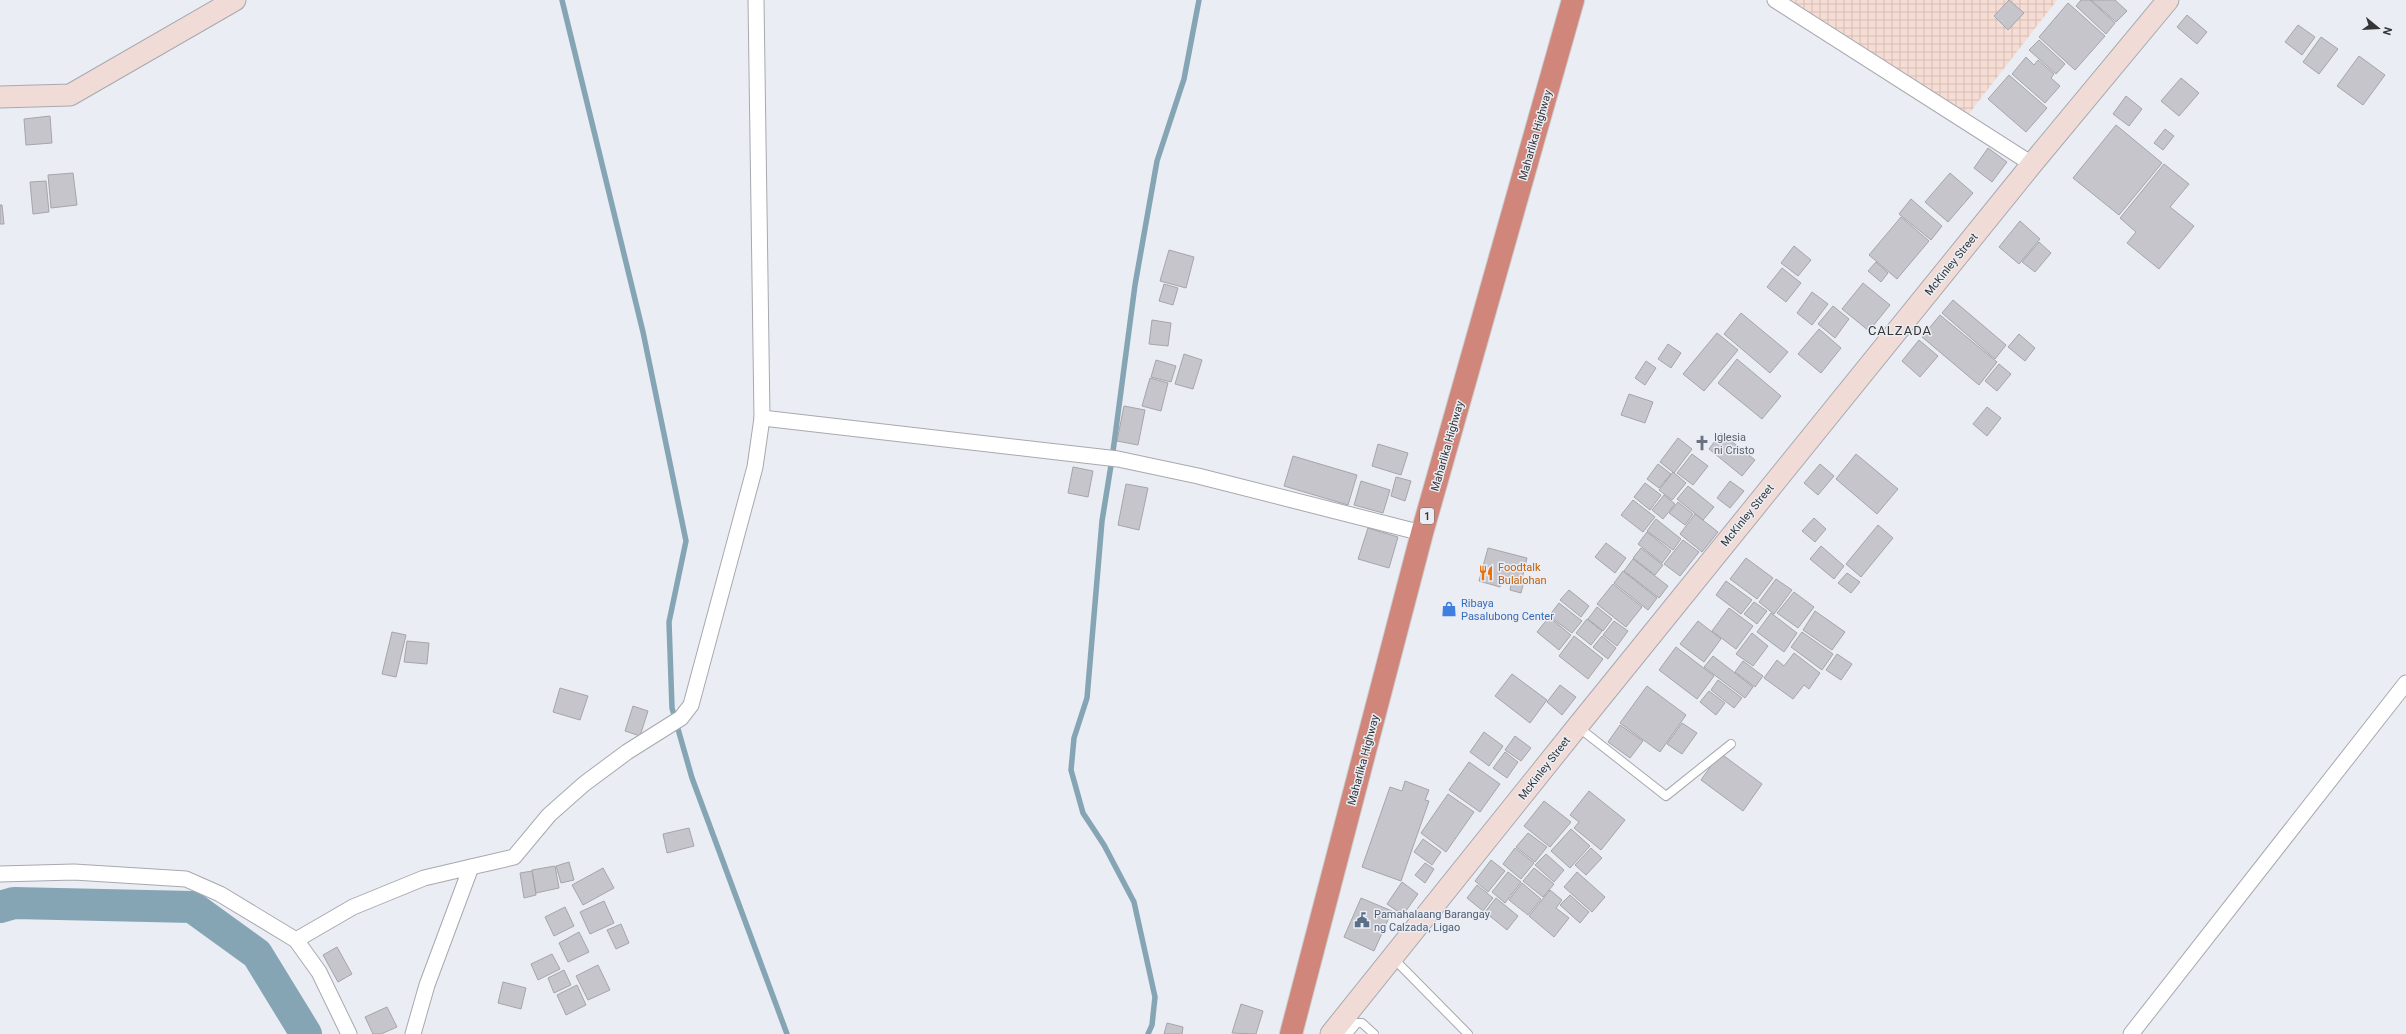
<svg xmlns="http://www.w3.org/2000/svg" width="2406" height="1034" viewBox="0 0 2406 1034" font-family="Roboto,sans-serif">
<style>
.industrial{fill:url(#industrial-grid)}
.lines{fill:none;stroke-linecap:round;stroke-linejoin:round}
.stream{stroke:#85a5b4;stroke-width:5.5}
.river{stroke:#85a5b4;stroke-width:32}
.building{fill:#c5c5cb;stroke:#a5a5ab}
.lane-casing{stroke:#a7a9af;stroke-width:10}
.street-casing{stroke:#a7a9af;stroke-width:17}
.secondary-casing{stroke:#a7a9af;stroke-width:23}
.highway-casing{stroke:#cacacb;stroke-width:24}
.lane{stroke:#fff;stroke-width:8}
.street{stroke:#fff;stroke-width:15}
.secondary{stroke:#f1dbd7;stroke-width:21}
.highway{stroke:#d0867a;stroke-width:22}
.labels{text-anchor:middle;stroke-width:3;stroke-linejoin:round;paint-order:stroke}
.shield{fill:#eaedf3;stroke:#6b6c6f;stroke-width:1}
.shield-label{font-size:10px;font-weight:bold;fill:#343537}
.street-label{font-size:11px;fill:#343537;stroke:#eaedf3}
.worship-label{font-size:11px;fill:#5b616d;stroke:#eaedf3;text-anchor:start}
.food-label{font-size:11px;fill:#c56008;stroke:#eaedf3;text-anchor:start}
.shop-label{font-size:11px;fill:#366cbe;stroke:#eaedf3;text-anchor:start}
.service-label{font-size:11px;fill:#4e5e75;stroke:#eaedf3;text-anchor:start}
.quarter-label{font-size:13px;letter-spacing:1px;fill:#343537;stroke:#eaedf3}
</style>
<defs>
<pattern id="industrial-grid" width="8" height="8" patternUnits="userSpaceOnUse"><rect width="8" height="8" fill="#f6ddd4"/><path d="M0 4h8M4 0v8" fill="none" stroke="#d4beb7"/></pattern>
</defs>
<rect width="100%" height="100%" fill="#eaedf3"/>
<!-- industrial -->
<path class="industrial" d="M 1772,0 L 2057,0 L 1964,120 Z"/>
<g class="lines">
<!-- stream -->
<g class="stream">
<path d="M 562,0 L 643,332 L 686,541 L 669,622 L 672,708 L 692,778 L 787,1034"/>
<path d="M 1148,1034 L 1152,1025 L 1155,997 L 1134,902 L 1104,845 L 1083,813 L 1071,770 L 1074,738 L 1087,698 L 1102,521 L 1112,459 L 1135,285 L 1157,161 L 1184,79 L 1199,0"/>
</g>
<!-- river -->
<path class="river" d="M 0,907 L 14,903 L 192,907 L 257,954 L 306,1034"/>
</g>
<!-- building -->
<g class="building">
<path d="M 2009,0 L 2024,13 L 2008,30 L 1994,16 Z"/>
<path d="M 2081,0 L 2090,0 L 2115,23 L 2106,34 L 2076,6 Z"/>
<path d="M 2091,0 L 2115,0 L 2127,11 L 2116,22 Z"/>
<path d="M 2068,3 L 2105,36 L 2075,70 L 2039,37 Z"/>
<path d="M 2187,15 L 2207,32 L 2197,44 L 2177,27 Z"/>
<path d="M 2298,25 L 2315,37 L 2302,55 L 2285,42 Z"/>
<path d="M 2321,37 L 2338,49 L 2319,74 L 2303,62 Z"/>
<path d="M 2039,40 L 2065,64 L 2056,74 L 2029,50 Z"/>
<path d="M 2359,56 L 2385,75 L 2363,105 L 2337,86 Z"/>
<path d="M 2026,57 L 2034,65 L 2038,60 L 2054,74 L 2051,78 L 2060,86 L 2045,103 L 2012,74 Z"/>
<path d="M 2009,75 L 2047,108 L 2026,132 L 1988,99 Z"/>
<path d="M 2181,78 L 2199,93 L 2179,116 L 2161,101 Z"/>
<path d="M 2126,96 L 2142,109 L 2129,126 L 2113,114 Z"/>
<path d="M 50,116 L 52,143 L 26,145 L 24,119 Z"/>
<path d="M 2116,125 L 2162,163 L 2119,215 L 2073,178 Z"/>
<path d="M 2165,129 L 2174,136 L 2163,150 L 2154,143 Z"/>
<path d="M 1988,148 L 2007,162 L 1992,182 L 1974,168 Z"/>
<path d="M 2164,164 L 2189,184 L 2170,207 L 2194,226 L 2159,269 L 2127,243 L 2136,232 L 2120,218 Z"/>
<path d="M 73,173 L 77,205 L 51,208 L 48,175 Z"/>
<path d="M 1950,173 L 1973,193 L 1948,222 L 1925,202 Z"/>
<path d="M 46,181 L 49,212 L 33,214 L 30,182 Z"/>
<path d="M 1911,199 L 1942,226 L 1931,240 L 1899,214 Z"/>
<path d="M 0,205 L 2,205 L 4,224 L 0,224 Z"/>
<path d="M 1901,217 L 1929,241 L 1897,279 L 1869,255 Z"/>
<path d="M 2020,221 L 2040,239 L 2019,264 L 1999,247 Z"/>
<path d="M 2039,242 L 2051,253 L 2035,272 L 2022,262 Z"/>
<path d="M 1794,246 L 1811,260 L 1798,276 L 1781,263 Z"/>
<path d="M 1169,250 L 1194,257 L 1186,288 L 1160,281 Z"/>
<path d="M 1876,262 L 1888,273 L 1881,282 L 1868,271 Z"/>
<path d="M 1782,268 L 1801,283 L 1786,302 L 1767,287 Z"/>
<path d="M 1863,283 L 1890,305 L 1869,331 L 1842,309 Z"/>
<path d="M 1164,284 L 1178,288 L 1173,305 L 1159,301 Z"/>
<path d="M 1812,292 L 1828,304 L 1812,325 L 1797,313 Z"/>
<path d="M 1953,300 L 2006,345 L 1995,359 L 1942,313 Z"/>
<path d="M 1833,306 L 1849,319 L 1835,338 L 1818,324 Z"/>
<path d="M 1741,313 L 1788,352 L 1770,373 L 1724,334 Z"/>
<path d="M 1940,315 L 1997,362 L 1979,385 L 1922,337 Z"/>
<path d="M 1152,320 L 1171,323 L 1168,346 L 1149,344 Z"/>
<path d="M 1819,329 L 1841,348 L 1821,373 L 1798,354 Z"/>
<path d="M 1717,333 L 1738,350 L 1704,391 L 1683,374 Z"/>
<path d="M 2019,334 L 2035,348 L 2025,361 L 2008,347 Z"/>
<path d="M 1919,340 L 1938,356 L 1920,377 L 1902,361 Z"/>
<path d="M 1668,344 L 1681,353 L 1671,368 L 1658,359 Z"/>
<path d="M 1184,354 L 1202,360 L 1193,389 L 1175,384 Z"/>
<path d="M 1737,359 L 1781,396 L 1762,419 L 1718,383 Z"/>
<path d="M 1156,360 L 1176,366 L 1171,382 L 1151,377 Z"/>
<path d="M 1646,361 L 1656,368 L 1645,385 L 1635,378 Z"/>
<path d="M 1999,364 L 2011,374 L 1997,391 L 1985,381 Z"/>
<path d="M 1150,378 L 1168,383 L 1161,411 L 1142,406 Z"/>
<path d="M 1629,394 L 1653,402 L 1645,423 L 1621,415 Z"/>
<path d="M 1124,406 L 1145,410 L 1138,445 L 1117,441 Z"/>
<path d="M 1987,407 L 2001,418 L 1987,436 L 1973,424 Z"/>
<path d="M 1721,433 L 1755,460 L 1742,476 L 1709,449 Z"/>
<path d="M 1678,438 L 1692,449 L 1674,473 L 1660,462 Z"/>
<path d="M 1378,444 L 1408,453 L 1401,475 L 1372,466 Z"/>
<path d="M 1692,454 L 1708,466 L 1693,485 L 1677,473 Z"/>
<path d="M 1856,454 L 1898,489 L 1877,514 L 1836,479 Z"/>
<path d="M 1293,456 L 1357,475 L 1348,505 L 1284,486 Z"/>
<path d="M 1658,464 L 1671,474 L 1659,488 L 1647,479 Z"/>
<path d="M 1820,464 L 1834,476 L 1818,495 L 1804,483 Z"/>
<path d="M 1073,467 L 1093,471 L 1088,497 L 1068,493 Z"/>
<path d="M 1673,472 L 1686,483 L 1672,500 L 1659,490 Z"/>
<path d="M 1396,477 L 1411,481 L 1405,501 L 1391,496 Z"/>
<path d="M 1361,481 L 1390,490 L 1383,513 L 1354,505 Z"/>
<path d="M 1730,481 L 1744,491 L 1730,508 L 1717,498 Z"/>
<path d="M 1645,483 L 1661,495 L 1650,510 L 1634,497 Z"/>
<path d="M 1126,484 L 1148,488 L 1139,530 L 1118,525 Z"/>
<path d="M 1688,486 L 1714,507 L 1703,520 L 1677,499 Z"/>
<path d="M 1664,495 L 1675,504 L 1663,519 L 1652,510 Z"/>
<path d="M 1633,500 L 1655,517 L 1643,532 L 1621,515 Z"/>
<path d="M 1678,502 L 1693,514 L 1685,525 L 1669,513 Z"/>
<path d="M 1695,514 L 1718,532 L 1702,552 L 1680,534 Z"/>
<path d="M 1814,518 L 1826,529 L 1815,542 L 1802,531 Z"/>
<path d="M 1656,519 L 1681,539 L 1673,550 L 1647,531 Z"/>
<path d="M 1878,525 L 1893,538 L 1861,577 L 1846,564 Z"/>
<path d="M 1368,528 L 1398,537 L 1389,568 L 1358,559 Z"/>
<path d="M 1647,532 L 1671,551 L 1662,563 L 1638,544 Z"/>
<path d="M 1683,540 L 1699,552 L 1680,576 L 1664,564 Z"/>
<path d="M 1606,543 L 1626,558 L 1615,573 L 1595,557 Z"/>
<path d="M 1821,546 L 1844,566 L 1834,579 L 1810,559 Z"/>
<path d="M 1488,548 L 1527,558 L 1522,579 L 1511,576 L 1509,580 L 1502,579 L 1500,587 L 1479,581 Z"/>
<path d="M 1641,548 L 1663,565 L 1655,575 L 1633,558 Z"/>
<path d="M 1746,558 L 1773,578 L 1757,599 L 1730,579 Z"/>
<path d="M 1633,559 L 1668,586 L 1659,598 L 1624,571 Z"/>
<path d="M 1623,571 L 1657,598 L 1648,610 L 1614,583 Z"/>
<path d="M 1847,573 L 1860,582 L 1851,593 L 1838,583 Z"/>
<path d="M 1512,578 L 1524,581 L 1521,593 L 1510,590 Z"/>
<path d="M 1776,579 L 1792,590 L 1774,614 L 1759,602 Z"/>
<path d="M 1726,581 L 1752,600 L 1741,614 L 1716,595 Z"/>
<path d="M 1613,584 L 1642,607 L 1626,627 L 1597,604 Z"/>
<path d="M 1569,590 L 1589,606 L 1581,617 L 1560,600 Z"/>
<path d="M 1794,592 L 1814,607 L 1798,628 L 1777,613 Z"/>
<path d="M 1754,602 L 1767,611 L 1757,624 L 1744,614 Z"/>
<path d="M 1559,603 L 1582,621 L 1572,633 L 1549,616 Z"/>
<path d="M 1597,607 L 1612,619 L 1603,631 L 1588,619 Z"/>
<path d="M 1729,608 L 1753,626 L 1736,649 L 1712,631 Z"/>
<path d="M 1815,611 L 1845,632 L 1832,650 L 1803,630 Z"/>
<path d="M 1771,613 L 1797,633 L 1784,652 L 1757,632 Z"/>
<path d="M 1549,617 L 1571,635 L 1559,650 L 1537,632 Z"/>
<path d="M 1587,619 L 1602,631 L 1591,645 L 1576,633 Z"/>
<path d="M 1614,621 L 1628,631 L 1617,646 L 1603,635 Z"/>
<path d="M 1698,621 L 1721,639 L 1704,662 L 1680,644 Z"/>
<path d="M 392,632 L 406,635 L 396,677 L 382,674 Z"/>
<path d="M 1802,632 L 1833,654 L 1822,670 L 1791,647 Z"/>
<path d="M 1752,633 L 1768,646 L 1753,666 L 1736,654 Z"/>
<path d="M 1574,636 L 1603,659 L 1588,679 L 1559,656 Z"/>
<path d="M 1602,636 L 1616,648 L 1608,659 L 1593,647 Z"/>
<path d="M 407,641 L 429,643 L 427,664 L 404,662 Z"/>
<path d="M 1676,647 L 1714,676 L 1697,699 L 1659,670 Z"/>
<path d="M 1794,653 L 1820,673 L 1809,689 L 1804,685 L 1793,699 L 1764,678 L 1777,660 L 1784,666 Z"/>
<path d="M 1837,654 L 1852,664 L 1841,680 L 1826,670 Z"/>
<path d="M 1713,656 L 1753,687 L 1745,698 L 1704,667 Z"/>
<path d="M 1743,661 L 1763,676 L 1755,687 L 1735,672 Z"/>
<path d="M 1512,674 L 1547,700 L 1530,723 L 1495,696 Z"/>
<path d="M 1718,680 L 1742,698 L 1734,708 L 1711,690 Z"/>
<path d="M 1560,685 L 1576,697 L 1562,715 L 1547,702 Z"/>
<path d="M 1647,686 L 1686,715 L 1660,752 L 1620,723 Z"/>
<path d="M 560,688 L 588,696 L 580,720 L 553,712 Z"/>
<path d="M 1709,691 L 1725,703 L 1716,715 L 1700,702 Z"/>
<path d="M 633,706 L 648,711 L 640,736 L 625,731 Z"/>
<path d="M 1682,723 L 1697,733 L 1682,754 L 1667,744 Z"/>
<path d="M 1620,725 L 1643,741 L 1630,758 L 1608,742 Z"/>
<path d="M 1484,732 L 1503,746 L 1489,766 L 1470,752 Z"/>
<path d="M 1515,736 L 1531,748 L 1521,761 L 1505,750 Z"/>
<path d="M 1505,752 L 1518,762 L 1507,778 L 1493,768 Z"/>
<path d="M 1720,753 L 1762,784 L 1743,811 L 1701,780 Z"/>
<path d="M 1469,762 L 1500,784 L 1480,812 L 1449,790 Z"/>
<path d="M 1405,781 L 1429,790 L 1425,800 L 1429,801 L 1401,881 L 1362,867 L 1390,787 L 1402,791 Z"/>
<path d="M 1589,791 L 1625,820 L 1601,850 L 1574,828 L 1579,822 L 1570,815 Z"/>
<path d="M 1448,794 L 1474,812 L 1446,852 L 1421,833 Z"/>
<path d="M 1544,801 L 1571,822 L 1550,847 L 1524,826 Z"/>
<path d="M 689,828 L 694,846 L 667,853 L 663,834 Z"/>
<path d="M 1571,829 L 1590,846 L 1570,868 L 1551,851 Z"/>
<path d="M 1528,833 L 1547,847 L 1535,862 L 1516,847 Z"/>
<path d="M 1423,839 L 1441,852 L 1432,865 L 1414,852 Z"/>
<path d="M 1515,848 L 1534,863 L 1521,879 L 1503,864 Z"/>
<path d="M 1591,848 L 1602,858 L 1586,875 L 1575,865 Z"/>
<path d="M 1546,854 L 1564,870 L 1554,882 L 1535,865 Z"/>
<path d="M 1491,860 L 1505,871 L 1488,892 L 1475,881 Z"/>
<path d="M 569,862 L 574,880 L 561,883 L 556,866 Z"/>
<path d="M 1425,863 L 1434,869 L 1425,883 L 1415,875 Z"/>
<path d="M 555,866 L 559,888 L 536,893 L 532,870 Z"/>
<path d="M 603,868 L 614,888 L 583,905 L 572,885 Z"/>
<path d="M 1534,868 L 1554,884 L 1543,897 L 1523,881 Z"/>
<path d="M 532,871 L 536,895 L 524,898 L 520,873 Z"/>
<path d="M 1508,872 L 1521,882 L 1505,903 L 1492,892 Z"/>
<path d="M 1577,872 L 1605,897 L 1592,912 L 1564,887 Z"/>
<path d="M 1402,882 L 1418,894 L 1403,915 L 1387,904 Z"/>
<path d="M 1522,883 L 1541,899 L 1528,915 L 1509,900 Z"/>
<path d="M 1477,885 L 1493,898 L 1483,911 L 1467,898 Z"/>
<path d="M 1550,890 L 1562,900 L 1556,908 L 1569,918 L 1554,937 L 1529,916 Z"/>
<path d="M 1570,895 L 1589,912 L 1580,923 L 1560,905 Z"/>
<path d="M 1361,898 L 1392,911 L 1374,951 L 1344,937 Z"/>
<path d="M 1496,898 L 1518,916 L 1507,930 L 1485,912 Z"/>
<path d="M 604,901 L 614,923 L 590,934 L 580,912 Z"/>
<path d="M 565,907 L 574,926 L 554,936 L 545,917 Z"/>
<path d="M 621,924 L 629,943 L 616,949 L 607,930 Z"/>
<path d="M 579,932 L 589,952 L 568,962 L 559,943 Z"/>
<path d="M 337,947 L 352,974 L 338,982 L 323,955 Z"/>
<path d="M 552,954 L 560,969 L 538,980 L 531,964 Z"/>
<path d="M 598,965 L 610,990 L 588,1000 L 576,976 Z"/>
<path d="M 564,970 L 571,985 L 554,993 L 548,978 Z"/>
<path d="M 503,982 L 526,988 L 521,1009 L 498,1003 Z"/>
<path d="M 577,985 L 586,1005 L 566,1015 L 557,995 Z"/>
<path d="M 1241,1004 L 1263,1011 L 1256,1034 L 1232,1033 Z"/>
<path d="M 387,1007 L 397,1027 L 381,1034 L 373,1034 L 365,1017 Z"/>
<path d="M 1167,1023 L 1183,1027 L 1182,1034 L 1164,1034 Z"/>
</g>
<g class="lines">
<!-- lane casing -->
<g class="lane-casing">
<g id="lane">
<path d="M 1578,727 L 1666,796 L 1731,744"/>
<path d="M 1393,958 L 1468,1034"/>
<path d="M 1348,1034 L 1357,1023 L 1362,1023 L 1374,1034"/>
</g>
</g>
<!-- street casing -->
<g class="street-casing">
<g id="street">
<path d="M 756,0 L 762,418"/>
<path d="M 1775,0 L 2032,164"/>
<path d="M 471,867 L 514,857 L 549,815 L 584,784 L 627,752 L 681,718 L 691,705 L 755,467 L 762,418 L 1118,459 L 1198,476 L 1422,533"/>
<path d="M 0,874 L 74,872 L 186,879 L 220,894 L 296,940 L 319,972 L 349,1034"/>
<path d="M 296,940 L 353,907 L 424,878 L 471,867 L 427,985 L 413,1034"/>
<path d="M 2131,1034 L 2406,683"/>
</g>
</g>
<!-- secondary casing -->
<g class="secondary-casing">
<g id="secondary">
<path d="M 0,97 L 70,95 L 235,0"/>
<path d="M 1331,1034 L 1577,727 L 2032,164 L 2168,0"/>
</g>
</g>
<!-- highway casing -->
<g class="highway-casing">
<path id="highway" d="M 1291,1034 L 1422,533 L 1573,0"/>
</g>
<!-- lane -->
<use href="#lane" class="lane"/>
<!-- street -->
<use href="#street" class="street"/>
<!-- secondary -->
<use href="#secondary" class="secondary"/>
<!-- highway -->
<use href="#highway" class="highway"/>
</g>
<!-- icons -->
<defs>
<g id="church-bare" transform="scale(1.2)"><path d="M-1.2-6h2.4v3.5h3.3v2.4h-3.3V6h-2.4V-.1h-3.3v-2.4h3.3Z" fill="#6b7280" stroke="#eaedf3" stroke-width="2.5" paint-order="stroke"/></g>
<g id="restaurant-bare" transform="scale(1.2)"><path d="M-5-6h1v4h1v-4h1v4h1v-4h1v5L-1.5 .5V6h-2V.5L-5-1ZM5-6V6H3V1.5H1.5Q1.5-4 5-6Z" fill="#e8710a" stroke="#eaedf3" stroke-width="2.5" paint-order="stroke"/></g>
<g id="shop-bare" transform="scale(1.2)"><path d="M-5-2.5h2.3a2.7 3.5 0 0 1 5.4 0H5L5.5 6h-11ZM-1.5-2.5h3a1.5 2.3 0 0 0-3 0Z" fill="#3f7fe0" stroke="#eaedf3" stroke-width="2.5" paint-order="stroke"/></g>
<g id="civic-bare" transform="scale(1.2)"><path d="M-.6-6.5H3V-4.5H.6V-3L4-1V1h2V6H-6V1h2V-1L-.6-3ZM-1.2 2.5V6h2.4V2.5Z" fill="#5c6f8a" stroke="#eaedf3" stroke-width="2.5" paint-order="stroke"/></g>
</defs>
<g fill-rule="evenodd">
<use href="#church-bare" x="1702" y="443"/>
<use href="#restaurant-bare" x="1486" y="573"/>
<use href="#shop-bare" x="1449" y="609"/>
<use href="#civic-bare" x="1362" y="920"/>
</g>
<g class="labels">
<!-- shield labels -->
<rect class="shield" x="1420" y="508" width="14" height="16" rx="3"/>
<g class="shield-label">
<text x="1427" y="520">1</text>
</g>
<!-- street labels -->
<g class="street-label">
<text transform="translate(1535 135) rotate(-74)" y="4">Maharlika Highway</text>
<text transform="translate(1951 264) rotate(-51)" y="4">McKinley Street</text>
<text transform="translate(1447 446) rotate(-74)" y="4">Maharlika Highway</text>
<text transform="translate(1747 515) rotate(-51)" y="4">McKinley Street</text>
<text transform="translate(1363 760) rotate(-75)" y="4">Maharlika Highway</text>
<text transform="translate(1544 768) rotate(-52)" y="4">McKinley Street</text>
</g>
<!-- worship labels -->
<g class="worship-label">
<text x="1714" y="441">Iglesia<tspan x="1714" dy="13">ni Cristo</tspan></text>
</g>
<!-- food labels -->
<g class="food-label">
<text x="1498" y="571">Foodtalk<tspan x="1498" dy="13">Bulalohan</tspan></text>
</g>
<!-- shop labels -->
<g class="shop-label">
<text x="1461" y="607">Ribaya<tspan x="1461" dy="13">Pasalubong Center</tspan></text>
</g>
<!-- service labels -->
<g class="service-label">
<text x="1374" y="918">Pamahalaang Barangay<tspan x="1374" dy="13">ng Calzada, Ligao</tspan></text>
</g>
<!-- quarter labels -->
<g class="quarter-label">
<text x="1900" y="335">CALZADA</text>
</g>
</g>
<!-- north arrow -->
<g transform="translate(2378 28) rotate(108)" stroke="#eaedf3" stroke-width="3" paint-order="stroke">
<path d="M0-3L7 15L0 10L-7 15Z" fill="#343537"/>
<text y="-6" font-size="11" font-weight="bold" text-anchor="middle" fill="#343537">N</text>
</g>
</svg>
